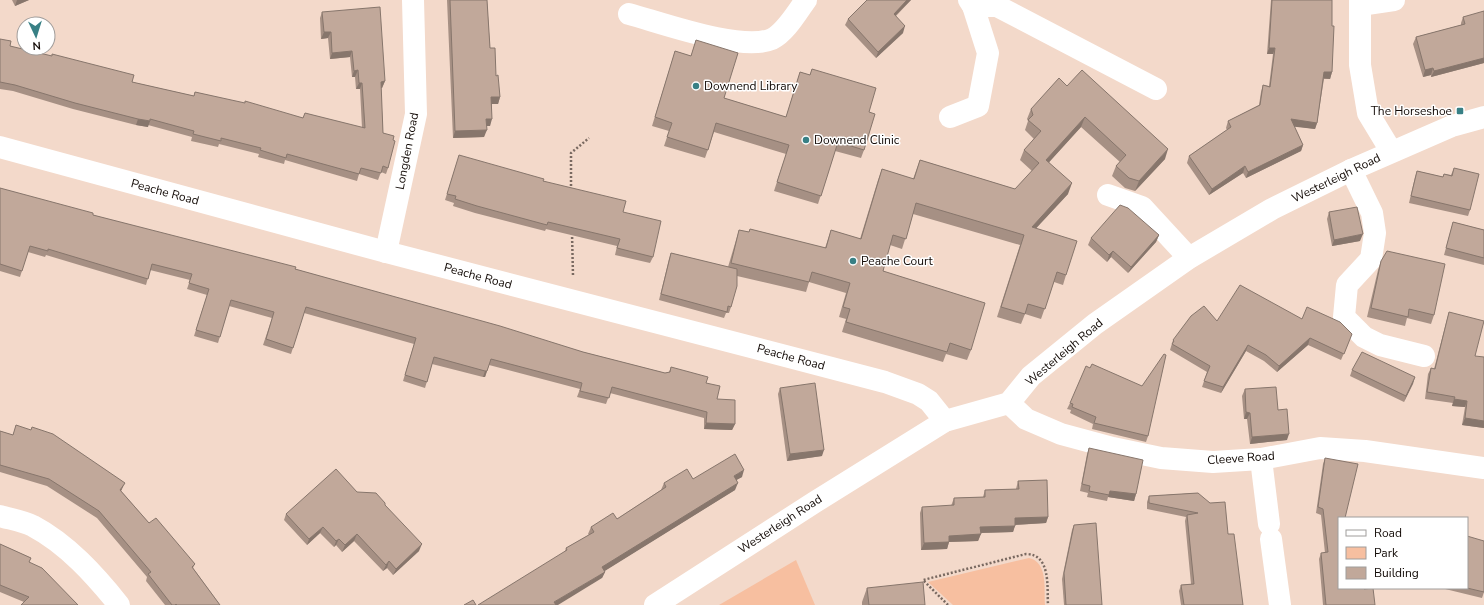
<svg xmlns="http://www.w3.org/2000/svg" width="1484" height="605" viewBox="0 0 1484 605" font-family="'Nunito Sans',sans-serif">
<style>
.green{fill:#f7bfa0}
.lines{fill:none;stroke-linecap:round;stroke-linejoin:round}
.path{stroke:#796960;stroke-width:2.5;stroke-dasharray:2 2;stroke-linecap:butt}
.minor{stroke:#fff;stroke-width:22}
.wall{fill:#a69084}
.shaded-wall{fill:#87766c}
.building{fill:#c1a89a;stroke:#87766c}
.poi-dot{fill:#388085;stroke:#fff;stroke-width:1.5}
.labels{text-anchor:middle;stroke-width:3;stroke-linejoin:round;paint-order:stroke}
.poi-label{font-size:12px;fill:#120a06;stroke:#fff;text-anchor:start}
.street-label{font-size:12px;fill:#120a06;stroke:#fff}
</style>
<rect width="100%" height="100%" fill="#f3d9ca"/>
<!-- green -->
<g class="green">
<path d="M 1029,558 C 1048,562 1044,589 1045,605 L 953,605 L 928,582 Z"/>
<path d="M 796,560 L 815,605 L 719,605 Z"/>
</g>
<g class="lines">
<!-- path -->
<g class="path">
<path d="M 571,190 L 571,153 L 589,138"/>
<path d="M 572,233 L 573,276"/>
<path d="M 948,605 L 923,580 L 1026,554 C 1051,554 1047,587 1048,605"/>
</g>
<!-- minor -->
<g class="minor">
<path d="M 1360,0 L 1360,65 L 1368,113 L 1391,151"/>
<path d="M 1360,5 L 1394,0"/>
<path d="M 973,6 L 997,6 L 1156,89"/>
<path d="M 629,14 C 662,23 742,52 772,39 C 786,32 797,12 806,0"/>
<path d="M 950,117 L 978,106 L 988,53 L 973,6 L 969,0"/>
<path d="M 0,147 L 386,252 L 885,382 L 918,394 L 929,401 L 945,421"/>
<path d="M 1351,170 L 1372,213 L 1375,233 L 1371,259 L 1347,285 L 1344,317 L 1364,337 L 1380,345 L 1424,356"/>
<path d="M 1108,195 L 1142,207 L 1189,258"/>
<path d="M 386,252 L 416,114 L 413,0"/>
<path d="M 1009,403 L 1026,419 L 1061,434 L 1113,448 L 1161,458 L 1213,462 L 1261,459 L 1320,448 L 1365,451 L 1484,468"/>
<path d="M 1261,459 L 1269,524"/>
<path d="M 0,516 C 10,519 23,521 33,526 C 67,544 95,575 119,605"/>
<path d="M 1271,539 L 1280,605"/>
<path d="M 655,605 L 815,502 L 945,421 L 1009,403 L 1031,376 L 1095,324 L 1189,258 L 1272,209 L 1351,170 L 1452,126 L 1484,117"/>
</g>
</g>
<!-- wall -->
<g class="wall">
<path d="M 12,0 L 29,0 L 15,6 Z"/>
<path d="M 447,0 L 491,0 L 487,0 L 490,48 L 500,97 L 498,104 L 492,104 L 490,126 L 486,126 L 484,137 L 453,138 Z"/>
<path d="M 867,0 L 911,0 L 896,16 L 903,33 L 876,58 L 845,25 L 848,19 Z"/>
<path d="M 1271,0 L 1332,0 L 1332,72 L 1330,79 L 1324,79 L 1317,123 L 1315,129 L 1294,126 L 1303,145 L 1301,151 L 1246,178 L 1243,173 L 1209,195 L 1187,163 L 1189,156 L 1227,130 L 1226,128 L 1228,121 L 1259,105 L 1261,92 L 1263,85 L 1269,86 L 1273,54 L 1267,54 Z"/>
<path d="M 322,12 L 385,81 L 382,88 L 381,88 L 383,133 L 393,140 L 388,168 L 386,174 L 381,172 L 378,180 L 359,174 L 357,181 L 285,160 L 284,164 L 258,157 L 259,154 L 219,144 L 218,147 L 191,141 L 192,137 L 148,125 L 148,127 L 136,125 L 73,109 L 13,91 L 0,89 L 0,39 L 10,46 L 132,82 L 194,96 L 195,92 L 303,118 L 305,113 L 362,128 L 360,89 L 356,89 L 355,77 L 352,77 L 350,57 L 330,59 L 328,38 L 321,39 L 320,18 Z"/>
<path d="M 1484,12 L 1484,63 L 1431,77 L 1431,75 L 1423,77 L 1413,44 L 1416,37 L 1461,25 L 1461,23 L 1463,17 Z"/>
<path d="M 696,40 L 724,98 L 786,117 L 800,72 L 810,75 L 812,69 L 869,112 L 864,150 L 861,158 L 835,151 L 818,204 L 774,191 L 786,154 L 714,132 L 705,158 L 664,146 L 669,131 L 652,126 L 675,51 L 691,56 Z"/>
<path d="M 1067,86 L 1165,159 L 1135,191 L 1125,188 L 1112,176 L 1116,166 L 1120,162 L 1081,127 L 1049,162 L 1068,194 L 1036,228 L 1066,275 L 1063,285 L 1054,282 L 1041,319 L 1025,314 L 1021,324 L 997,317 L 1020,245 L 913,214 L 902,249 L 890,245 L 883,271 L 971,350 L 967,360 L 946,354 L 943,362 L 842,332 L 846,319 L 839,317 L 846,293 L 809,282 L 806,292 L 737,276 L 731,307 L 729,313 L 726,313 L 724,318 L 659,300 L 669,259 L 671,253 L 728,267 L 736,240 L 739,230 L 749,232 L 750,229 L 825,248 L 831,230 L 860,239 L 878,180 L 882,169 L 913,179 L 920,160 L 1015,189 L 1032,171 L 1020,160 L 1024,150 L 1034,139 L 1025,130 L 1028,121 L 1027,119 L 1031,109 Z"/>
<path d="M 457,162 L 543,181 L 623,212 L 653,257 L 650,263 L 615,255 L 617,246 L 546,229 L 545,231 L 475,213 L 453,206 L 454,203 L 445,200 Z"/>
<path d="M 1454,168 L 1470,210 L 1468,216 L 1409,203 L 1415,177 L 1417,171 L 1443,177 L 1444,174 L 1451,175 Z"/>
<path d="M 0,188 L 93,215 L 295,269 L 583,352 L 665,373 L 669,372 L 671,367 L 706,383 L 717,399 L 735,424 L 732,430 L 704,429 L 704,418 L 610,393 L 606,404 L 577,397 L 580,389 L 489,365 L 485,377 L 483,377 L 432,364 L 425,388 L 403,381 L 414,344 L 304,313 L 291,354 L 263,345 L 272,318 L 229,306 L 218,343 L 194,336 L 207,295 L 187,289 L 190,280 L 150,270 L 146,285 L 46,255 L 45,257 L 28,252 L 20,277 L 0,271 Z"/>
<path d="M 1329,212 L 1360,241 L 1332,246 L 1327,219 Z"/>
<path d="M 1453,222 L 1484,230 L 1484,265 L 1444,255 Z"/>
<path d="M 1159,235 L 1156,242 L 1128,273 L 1111,257 L 1107,262 L 1088,245 L 1091,238 Z"/>
<path d="M 1381,261 L 1434,315 L 1431,324 L 1407,318 L 1405,326 L 1367,317 L 1378,270 Z"/>
<path d="M 1449,312 L 1475,356 L 1484,428 L 1462,425 L 1465,407 L 1452,406 L 1453,403 L 1425,399 L 1428,374 L 1431,368 L 1434,369 L 1447,319 Z"/>
<path d="M 1302,319 L 1352,334 L 1341,360 L 1308,345 L 1277,372 L 1264,361 L 1246,351 L 1221,393 L 1202,387 L 1207,372 L 1170,350 L 1173,340 L 1217,321 Z"/>
<path d="M 1352,370 L 1415,377 L 1404,402 L 1350,376 Z"/>
<path d="M 780,388 L 822,456 L 787,461 L 778,394 Z"/>
<path d="M 1245,389 L 1278,410 L 1287,440 L 1250,444 L 1247,419 L 1244,419 L 1242,396 Z"/>
<path d="M 1070,403 L 1148,436 L 1146,442 L 1092,429 L 1093,424 L 1070,413 L 1071,410 L 1067,409 Z"/>
<path d="M 16,425 L 122,489 L 121,491 L 149,523 L 195,564 L 193,568 L 220,605 L 165,605 L 146,581 L 147,577 L 97,518 L 47,486 L 0,472 L 0,431 L 13,435 Z"/>
<path d="M 1089,448 L 1136,494 L 1134,501 L 1108,497 L 1107,501 L 1087,497 L 1088,493 L 1080,491 L 1087,454 Z"/>
<path d="M 1325,458 L 1339,518 L 1339,588 L 1375,605 L 1323,605 L 1319,559 L 1321,553 L 1325,553 L 1321,515 L 1316,513 L 1323,464 Z"/>
<path d="M 742,477 L 736,480 L 735,490 L 604,571 L 605,572 L 602,578 L 565,551 L 566,548 L 589,535 L 588,534 L 591,527 L 617,519 L 661,490 L 664,483 L 693,479 Z"/>
<path d="M 1018,481 L 1048,517 L 1046,523 L 1015,525 L 1013,532 L 981,533 L 978,541 L 949,542 L 947,549 L 921,550 L 920,513 L 922,507 L 951,506 L 954,498 L 983,497 L 985,490 L 1016,489 Z"/>
<path d="M 1198,493 L 1228,534 L 1243,605 L 1181,605 L 1179,591 L 1181,585 L 1191,584 L 1185,521 L 1186,517 L 1147,509 L 1147,502 L 1149,496 Z"/>
<path d="M 385,505 L 419,551 L 393,575 L 387,568 L 383,571 L 354,541 L 342,552 L 336,545 L 334,547 L 320,533 L 307,545 L 284,520 L 286,514 Z"/>
<path d="M 1074,525 L 1102,605 L 1064,605 L 1062,579 L 1072,530 Z"/>
<path d="M 1467,536 L 1484,592 L 1482,598 L 1441,588 L 1467,588 Z"/>
<path d="M 0,544 L 31,558 L 29,562 L 78,605 L 24,602 L 0,592 Z"/>
<path d="M 867,588 L 925,605 L 862,605 L 862,602 Z"/>
</g>
<!-- shaded-wall -->
<g class="shaded-wall">
<path d="M 17,0 L 29,0 L 15,6 Z"/>
<path d="M 907,0 L 911,0 L 891,20 L 894,14 Z"/>
<path d="M 905,26 L 903,33 L 876,58 L 878,52 Z"/>
<path d="M 324,32 L 331,32 L 328,38 L 321,39 Z"/>
<path d="M 1269,48 L 1275,48 L 1273,54 L 1267,54 Z"/>
<path d="M 352,51 L 350,57 L 330,59 L 332,53 Z"/>
<path d="M 1484,58 L 1484,63 L 1431,77 L 1434,71 Z"/>
<path d="M 1433,68 L 1431,75 L 1423,77 L 1425,70 Z"/>
<path d="M 358,70 L 355,77 L 352,77 L 354,71 Z"/>
<path d="M 1324,72 L 1332,72 L 1330,79 L 1322,78 Z"/>
<path d="M 385,81 L 382,88 L 379,88 L 381,82 Z"/>
<path d="M 359,83 L 362,83 L 360,89 L 356,89 Z"/>
<path d="M 491,97 L 500,97 L 498,104 L 489,104 Z"/>
<path d="M 1085,117 L 1081,127 L 1042,170 L 1046,160 Z"/>
<path d="M 138,119 L 150,121 L 148,127 L 136,125 Z"/>
<path d="M 486,119 L 492,119 L 490,126 L 484,126 Z"/>
<path d="M 1291,119 L 1317,123 L 1315,129 L 1288,126 Z"/>
<path d="M 487,130 L 484,137 L 453,138 L 455,131 Z"/>
<path d="M 1303,145 L 1301,151 L 1246,178 L 1248,172 Z"/>
<path d="M 1168,149 L 1165,159 L 1135,191 L 1139,181 Z"/>
<path d="M 1245,166 L 1243,173 L 1209,195 L 1212,189 Z"/>
<path d="M 1072,183 L 1068,194 L 1028,237 L 1032,227 Z"/>
<path d="M 1363,234 L 1360,241 L 1332,246 L 1334,240 Z"/>
<path d="M 1159,235 L 1156,242 L 1128,273 L 1131,267 Z"/>
<path d="M 1113,251 L 1111,257 L 1107,262 L 1109,255 Z"/>
<path d="M 1310,338 L 1308,345 L 1277,372 L 1279,366 Z"/>
<path d="M 1248,345 L 1246,351 L 1221,393 L 1223,387 Z"/>
<path d="M 485,371 L 487,371 L 485,377 L 483,377 Z"/>
<path d="M 1415,377 L 1413,384 L 1404,402 L 1406,396 Z"/>
<path d="M 1454,399 L 1467,401 L 1465,407 L 1452,406 Z"/>
<path d="M 1246,412 L 1250,413 L 1247,419 L 1244,419 Z"/>
<path d="M 1465,418 L 1484,421 L 1484,428 L 1462,425 Z"/>
<path d="M 706,423 L 735,424 L 732,430 L 704,429 Z"/>
<path d="M 1289,434 L 1287,440 L 1250,444 L 1252,437 Z"/>
<path d="M 824,450 L 822,456 L 787,461 L 790,454 Z"/>
<path d="M 744,470 L 742,477 L 731,483 L 734,476 Z"/>
<path d="M 125,483 L 122,489 L 118,496 L 120,490 Z"/>
<path d="M 738,483 L 735,490 L 600,574 L 602,567 Z"/>
<path d="M 1110,491 L 1136,494 L 1134,501 L 1108,497 Z"/>
<path d="M 1048,517 L 1046,523 L 1012,525 L 1015,518 Z"/>
<path d="M 1015,526 L 1013,532 L 978,533 L 980,527 Z"/>
<path d="M 323,527 L 320,533 L 307,545 L 309,539 Z"/>
<path d="M 357,534 L 354,541 L 342,552 L 345,545 Z"/>
<path d="M 981,534 L 978,541 L 947,542 L 949,536 Z"/>
<path d="M 339,539 L 336,545 L 334,547 L 336,541 Z"/>
<path d="M 949,542 L 947,549 L 921,550 L 924,543 Z"/>
<path d="M 422,544 L 419,551 L 393,575 L 396,569 Z"/>
<path d="M 389,561 L 387,568 L 383,571 L 386,565 Z"/>
<path d="M 605,572 L 602,578 L 558,605 L 553,605 L 554,602 Z"/>
</g>
<!-- building -->
<g class="building">
<path d="M 450,0 L 487,0 L 490,48 L 495,48 L 496,76 L 498,75 L 500,97 L 491,97 L 492,119 L 486,119 L 487,130 L 455,131 Z"/>
<path d="M 867,0 L 907,0 L 894,14 L 905,26 L 878,52 L 848,19 Z"/>
<path d="M 1272,0 L 1332,0 L 1332,26 L 1334,26 L 1332,72 L 1324,72 L 1317,123 L 1291,119 L 1303,145 L 1248,172 L 1245,166 L 1212,189 L 1189,156 L 1231,127 L 1228,121 L 1260,105 L 1263,85 L 1270,87 L 1275,48 L 1269,48 Z"/>
<path d="M 380,7 L 385,81 L 381,82 L 383,133 L 394,136 L 393,140 L 395,141 L 388,168 L 383,166 L 381,173 L 361,168 L 359,174 L 287,154 L 286,158 L 260,150 L 261,148 L 221,138 L 221,141 L 193,134 L 194,131 L 150,119 L 150,121 L 138,119 L 75,103 L 15,85 L 0,82 L 0,39 L 11,41 L 10,46 L 52,56 L 52,54 L 134,75 L 132,82 L 194,96 L 195,92 L 245,103 L 245,101 L 303,118 L 305,113 L 365,128 L 362,83 L 359,83 L 358,70 L 354,71 L 352,51 L 332,53 L 331,32 L 324,32 L 322,12 Z"/>
<path d="M 1484,11 L 1484,58 L 1434,71 L 1433,68 L 1425,70 L 1416,37 L 1465,24 L 1463,17 Z"/>
<path d="M 696,40 L 738,53 L 724,98 L 786,117 L 800,72 L 810,75 L 812,69 L 876,88 L 869,112 L 875,114 L 864,150 L 838,142 L 821,196 L 777,182 L 789,145 L 716,123 L 708,150 L 667,137 L 672,123 L 655,117 L 675,51 L 691,56 Z"/>
<path d="M 1082,70 L 1168,149 L 1139,181 L 1129,178 L 1116,166 L 1126,155 L 1085,117 L 1046,160 L 1072,183 L 1032,227 L 1077,241 L 1066,275 L 1057,272 L 1045,309 L 1028,304 L 1025,314 L 1001,307 L 1024,235 L 916,203 L 906,239 L 893,235 L 883,271 L 985,303 L 971,350 L 950,343 L 947,352 L 846,322 L 850,309 L 843,307 L 850,283 L 812,272 L 809,282 L 731,263 L 739,230 L 749,232 L 750,229 L 826,248 L 831,230 L 861,239 L 882,169 L 914,179 L 920,160 L 1015,189 L 1039,163 L 1024,150 L 1041,131 L 1028,120 L 1033,115 L 1031,109 L 1059,78 L 1067,86 Z"/>
<path d="M 459,155 L 544,179 L 543,181 L 626,201 L 623,212 L 661,221 L 653,257 L 617,248 L 620,239 L 548,222 L 547,225 L 477,206 L 455,199 L 456,196 L 447,194 Z"/>
<path d="M 1454,168 L 1479,174 L 1470,210 L 1411,196 L 1417,171 L 1443,177 L 1444,174 L 1452,176 Z"/>
<path d="M 0,188 L 93,213 L 93,215 L 296,267 L 295,269 L 500,326 L 583,352 L 665,373 L 670,372 L 671,367 L 708,377 L 706,383 L 720,386 L 717,399 L 735,400 L 735,424 L 706,423 L 707,412 L 612,387 L 609,398 L 580,391 L 582,383 L 491,359 L 487,371 L 485,371 L 434,357 L 427,382 L 405,375 L 416,338 L 306,307 L 293,348 L 266,339 L 274,312 L 231,300 L 220,337 L 196,330 L 209,289 L 189,283 L 192,274 L 152,264 L 148,279 L 48,249 L 48,251 L 30,246 L 22,271 L 0,264 Z"/>
<path d="M 1120,205 L 1128,208 L 1159,235 L 1131,267 L 1113,251 L 1109,255 L 1091,238 Z"/>
<path d="M 1357,207 L 1363,234 L 1334,240 L 1329,212 Z"/>
<path d="M 1453,222 L 1484,230 L 1484,258 L 1446,248 Z"/>
<path d="M 1387,251 L 1445,264 L 1434,315 L 1409,309 L 1408,317 L 1371,308 L 1381,261 Z"/>
<path d="M 671,253 L 737,269 L 737,286 L 731,307 L 728,306 L 727,312 L 661,294 Z"/>
<path d="M 1240,285 L 1302,319 L 1307,307 L 1340,322 L 1352,334 L 1344,354 L 1310,338 L 1279,366 L 1266,355 L 1248,345 L 1223,387 L 1204,381 L 1210,366 L 1172,344 L 1174,341 L 1173,340 L 1191,316 L 1204,306 L 1217,321 Z"/>
<path d="M 1449,312 L 1484,321 L 1475,356 L 1484,357 L 1484,421 L 1465,418 L 1467,401 L 1454,399 L 1455,397 L 1427,392 L 1431,368 L 1435,369 Z"/>
<path d="M 1362,352 L 1415,377 L 1406,396 L 1352,370 Z"/>
<path d="M 1164,354 L 1166,355 L 1148,436 L 1094,423 L 1096,417 L 1072,407 L 1073,404 L 1070,403 L 1086,366 L 1090,368 L 1092,364 L 1142,386 Z"/>
<path d="M 815,383 L 824,450 L 790,454 L 780,388 Z"/>
<path d="M 1276,387 L 1278,410 L 1287,409 L 1289,434 L 1252,437 L 1250,413 L 1246,412 L 1245,389 Z"/>
<path d="M 16,425 L 31,430 L 32,427 L 53,434 L 125,483 L 120,490 L 149,523 L 156,518 L 195,564 L 192,567 L 220,605 L 177,605 L 176,604 L 175,605 L 172,605 L 148,574 L 151,572 L 99,511 L 49,479 L 0,465 L 0,431 L 13,435 Z"/>
<path d="M 1089,448 L 1143,460 L 1136,494 L 1110,491 L 1109,495 L 1089,491 L 1090,486 L 1082,484 Z"/>
<path d="M 735,454 L 744,470 L 734,476 L 738,483 L 602,567 L 605,572 L 554,602 L 556,605 L 478,605 L 567,550 L 566,548 L 594,532 L 591,527 L 613,513 L 617,519 L 666,487 L 664,483 L 687,469 L 693,479 Z"/>
<path d="M 1325,458 L 1358,464 L 1345,518 L 1339,518 L 1339,588 L 1364,588 L 1364,589 L 1373,588 L 1375,605 L 1326,605 L 1321,553 L 1328,552 L 1323,509 L 1318,507 Z"/>
<path d="M 336,469 L 357,492 L 376,493 L 385,503 L 385,505 L 422,544 L 396,569 L 389,561 L 386,565 L 357,534 L 345,545 L 339,539 L 336,541 L 323,527 L 309,539 L 286,514 Z"/>
<path d="M 1047,480 L 1048,517 L 1015,518 L 1015,526 L 980,527 L 981,534 L 949,536 L 949,542 L 924,543 L 922,507 L 954,505 L 954,498 L 985,497 L 985,490 L 1019,489 L 1018,481 Z"/>
<path d="M 1198,493 L 1210,503 L 1225,502 L 1228,534 L 1234,534 L 1243,605 L 1184,605 L 1181,585 L 1194,584 L 1187,515 L 1198,513 L 1149,503 L 1149,496 Z"/>
<path d="M 1096,523 L 1102,605 L 1066,605 L 1064,573 L 1074,525 Z"/>
<path d="M 1467,536 L 1484,541 L 1484,592 L 1467,588 Z"/>
<path d="M 0,544 L 31,558 L 29,562 L 42,568 L 78,605 L 21,605 L 29,597 L 0,585 Z"/>
<path d="M 923,582 L 925,605 L 869,605 L 867,588 Z"/>
<path d="M 473,600 L 476,605 L 464,605 Z"/>
</g>
<!-- markers -->
<g class="poi-dot">
<circle cx="696" cy="86" r="4"/>
<rect x="1456" y="107" width="8" height="8" rx="2"/>
<circle cx="806" cy="140" r="4"/>
<circle cx="853" cy="261" r="4"/>
</g>
<g class="labels">
<!-- poi labels -->
<g class="poi-label">
<text x="704" y="90">Downend Library</text>
<text x="1452" y="115" text-anchor="end">The Horseshoe</text>
<text x="814" y="144">Downend Clinic</text>
<text x="861" y="265">Peache Court</text>
</g>
<!-- street labels -->
<g class="street-label">
<text transform="translate(407 151) rotate(-79)" y="4">Longden Road</text>
<text transform="translate(1336 178) rotate(-26)" y="4">Westerleigh Road</text>
<text transform="translate(165 192) rotate(15)" y="4">Peache Road</text>
<text transform="translate(478 276) rotate(15)" y="4">Peache Road</text>
<text transform="translate(1064 352) rotate(-40)" y="4">Westerleigh Road</text>
<text transform="translate(791 357) rotate(15)" y="4">Peache Road</text>
<text transform="translate(1241 458) rotate(-4)" y="4">Cleeve Road</text>
<text transform="translate(780 524) rotate(-33)" y="4">Westerleigh Road</text>
</g>
</g>
<!-- legend -->
<rect x="1338" y="517" width="130" height="72" fill="#ffffff" stroke="#a09d9b"/>
<rect x="1346" y="530" width="20" height="6" fill="#ffffff" stroke="#a09d9b"/>
<text x="1374" y="537" font-size="12" fill="#120a06">Road</text>
<rect x="1346" y="547" width="20" height="12" fill="#f7bfa0" stroke="#a09d9b"/>
<text x="1374" y="557" font-size="12" fill="#120a06">Park</text>
<rect x="1346" y="567" width="20" height="12" fill="#c1a89a" stroke="#a09d9b"/>
<text x="1374" y="577" font-size="12" fill="#120a06">Building</text>
<!-- north arrow -->
<g transform="translate(36 36) rotate(176)"><circle r="19" fill="#ffffff" stroke="#a09d9b"/>
<path d="M0-3L7 15L0 10L-7 15Z" fill="#388085"/>
<text y="-6" font-size="11" font-weight="bold" text-anchor="middle" fill="#120a06">N</text>
</g>
</svg>
